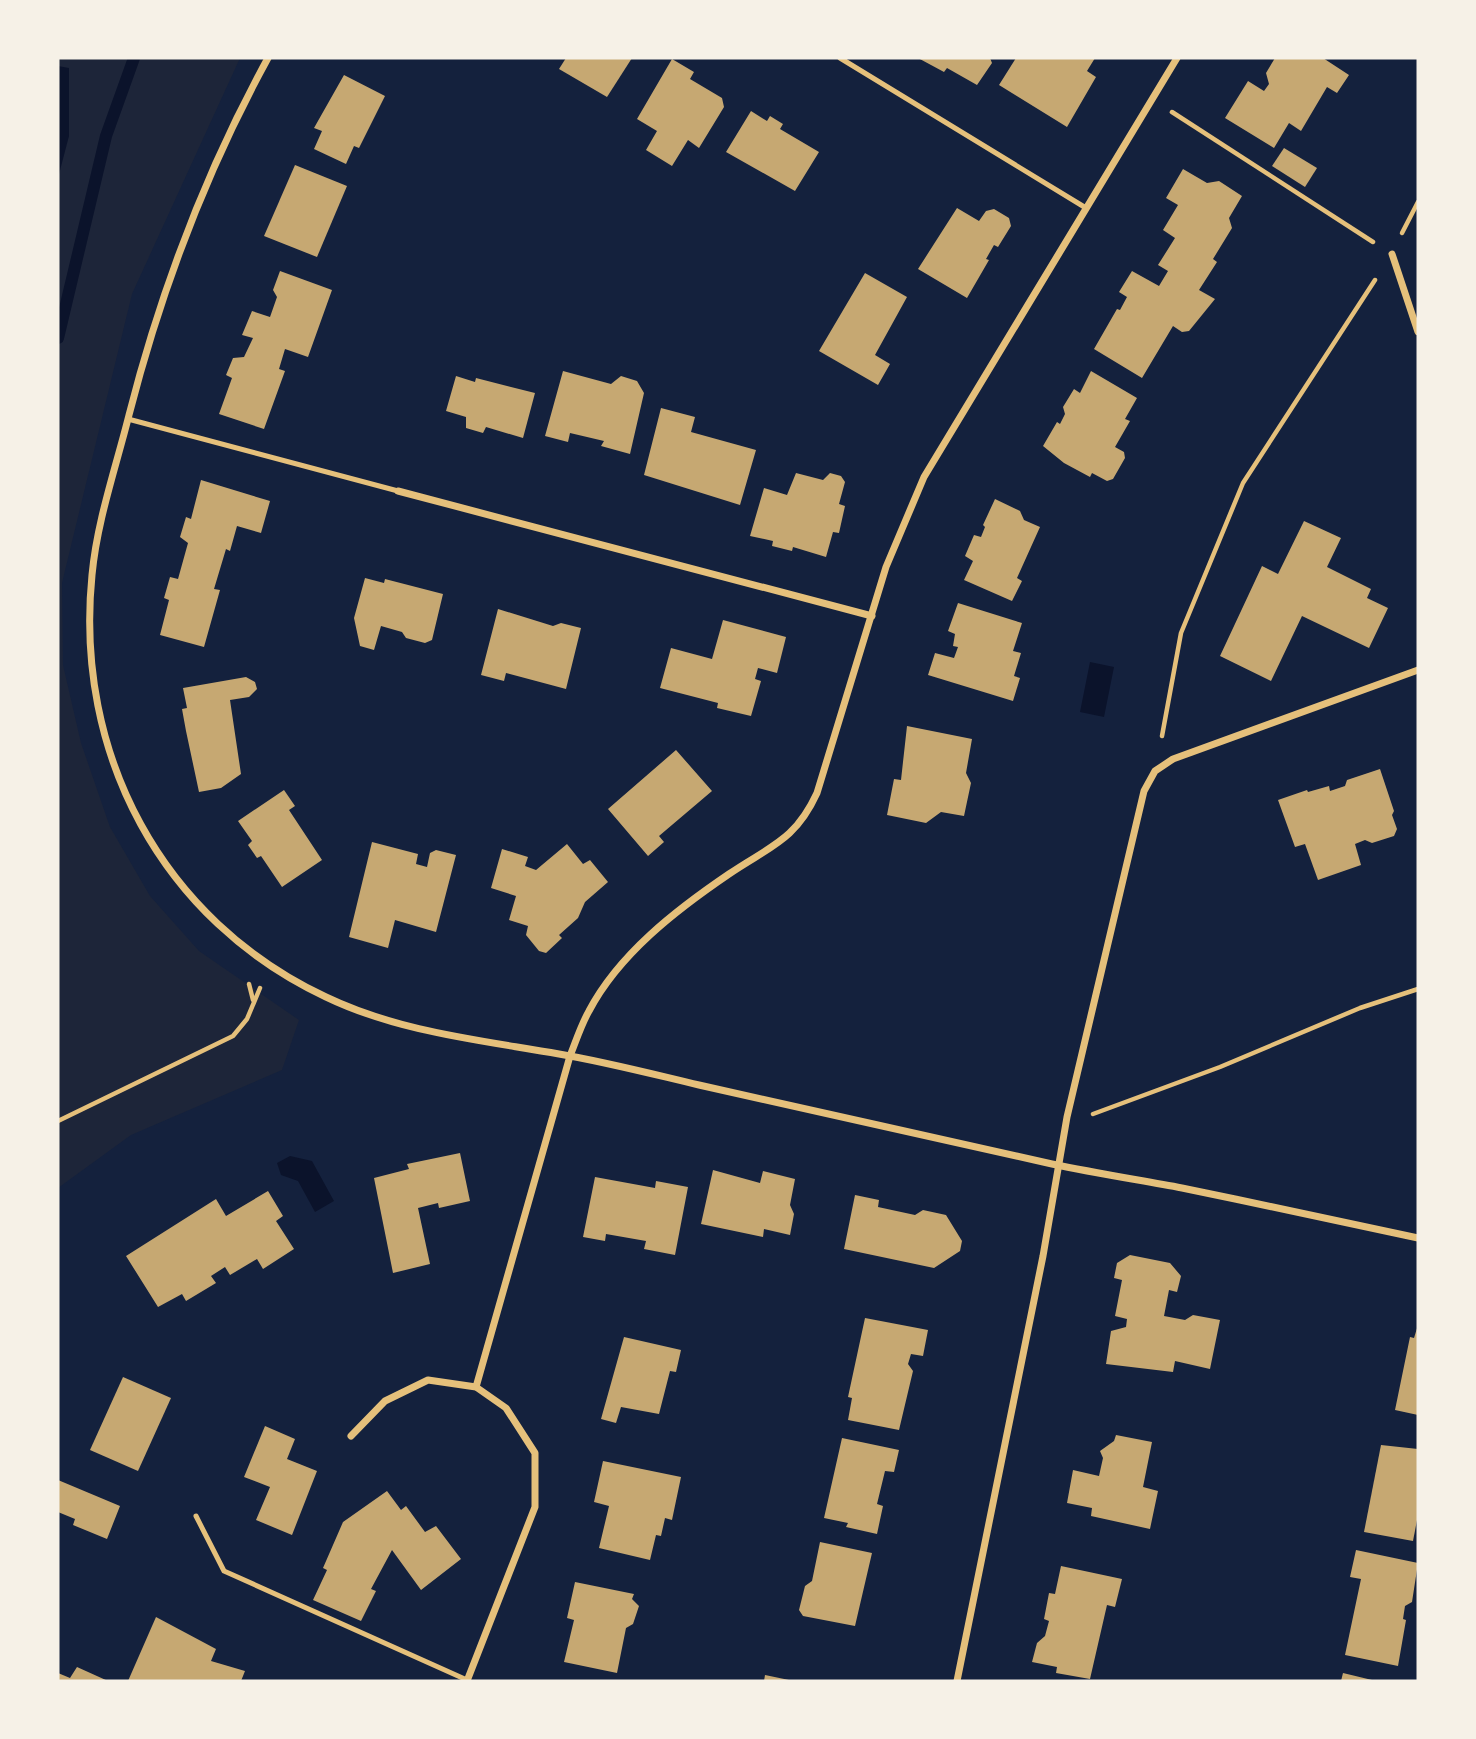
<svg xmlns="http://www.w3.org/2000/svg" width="1476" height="1739" viewBox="0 0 1476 1739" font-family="Rubik,sans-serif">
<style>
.green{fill:#1d2539}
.water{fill:#0b132b}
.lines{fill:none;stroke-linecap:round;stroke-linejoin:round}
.stream{stroke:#0b132b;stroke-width:12}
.building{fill:#c6a872}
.path{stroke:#e5c07b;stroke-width:4.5}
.service{stroke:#e5c07b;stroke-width:5}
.minor{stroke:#e5c07b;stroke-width:7}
</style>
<rect width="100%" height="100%" fill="#14213d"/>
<!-- green -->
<path class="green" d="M 58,58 L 240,58 L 132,294 L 62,583 L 63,665 L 81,743 L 110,827 L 150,896 L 199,951 L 299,1020 L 282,1070 L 131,1135 L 58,1188 Z"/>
<!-- water -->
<g class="water">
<path d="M 58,66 L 69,68 L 69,136 L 58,178 Z"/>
<path d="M 1090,662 L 1114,667 L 1104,717 L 1080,712 Z"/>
<path d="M 290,1156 L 312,1161 L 334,1201 L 315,1212 L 298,1181 L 281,1175 L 277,1163 Z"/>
</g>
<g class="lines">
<!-- stream -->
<path class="stream" d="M 58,338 L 106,136 L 134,58"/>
</g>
<!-- building -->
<g class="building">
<path d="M 566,58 L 632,58 L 607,97 L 559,69 Z"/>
<path d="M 918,58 L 990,58 L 992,63 L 977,85 L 947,68 L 944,72 Z"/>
<path d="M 1016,58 L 1095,58 L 1087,71 L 1096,77 L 1067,127 L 999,85 Z"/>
<path d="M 1275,58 L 1323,58 L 1349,75 L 1337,93 L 1327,87 L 1301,131 L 1289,123 L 1274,148 L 1225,118 L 1248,81 L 1264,91 L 1269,84 L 1266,73 Z"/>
<path d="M 672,59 L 694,72 L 690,79 L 722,98 L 724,107 L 699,148 L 688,140 L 672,166 L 646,150 L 657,131 L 637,119 Z"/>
<path d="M 344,75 L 385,96 L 359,148 L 354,146 L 346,164 L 314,149 L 322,131 L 314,128 Z"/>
<path d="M 751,111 L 767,121 L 770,116 L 783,124 L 780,129 L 819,152 L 795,191 L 726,152 Z"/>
<path d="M 1284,148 L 1317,168 L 1305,187 L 1272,166 Z"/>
<path d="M 295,165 L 347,186 L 317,257 L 264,236 Z"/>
<path d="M 1183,169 L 1207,183 L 1219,181 L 1242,196 L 1229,218 L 1232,228 L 1213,259 L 1217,262 L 1199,290 L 1215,299 L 1189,331 L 1182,332 L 1173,326 L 1142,378 L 1094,349 L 1117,309 L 1120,310 L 1127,297 L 1119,292 L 1132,271 L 1159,286 L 1168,271 L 1158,265 L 1175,238 L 1163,230 L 1178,205 L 1166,198 Z"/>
<path d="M 957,208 L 979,221 L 986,211 L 994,209 L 1009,218 L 1011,226 L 998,247 L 994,245 L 986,259 L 989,260 L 967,298 L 918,269 Z"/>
<path d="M 280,271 L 332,290 L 308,357 L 285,349 L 279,369 L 285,371 L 264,429 L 219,414 L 232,378 L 226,375 L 233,358 L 244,357 L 253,338 L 242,335 L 252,311 L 270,317 L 277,297 L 273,290 Z"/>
<path d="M 865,273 L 907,297 L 875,355 L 890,364 L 878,385 L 819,351 Z"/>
<path d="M 563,371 L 611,384 L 621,376 L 637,381 L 644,393 L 630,454 L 601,446 L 604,441 L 570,433 L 568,442 L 545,436 Z"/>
<path d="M 1091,371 L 1137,398 L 1125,419 L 1130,421 L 1115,447 L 1124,452 L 1125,458 L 1113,479 L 1107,481 L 1092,473 L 1090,477 L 1064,463 L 1043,446 L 1057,422 L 1060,424 L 1065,414 L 1063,407 L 1074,389 L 1080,393 Z"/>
<path d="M 456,376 L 475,382 L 476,378 L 535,393 L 523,438 L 486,427 L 483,433 L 466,428 L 466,417 L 446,411 Z"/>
<path d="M 661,408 L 695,417 L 691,432 L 756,450 L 740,505 L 644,475 Z"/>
<path d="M 796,473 L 823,480 L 830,473 L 841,476 L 845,482 L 839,504 L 845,506 L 839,533 L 833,532 L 826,557 L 793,547 L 792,551 L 772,546 L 773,541 L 750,536 L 764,488 L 787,495 Z"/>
<path d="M 201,480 L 270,501 L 261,533 L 237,526 L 230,551 L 226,549 L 214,589 L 220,590 L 204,647 L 160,635 L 169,600 L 164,598 L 170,577 L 178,579 L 188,543 L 180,537 L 186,517 L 191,519 Z"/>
<path d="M 995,499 L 1020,511 L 1024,520 L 1040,527 L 1017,578 L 1022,581 L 1012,601 L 964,580 L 973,561 L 965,556 L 974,535 L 981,537 L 985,527 L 983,525 Z"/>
<path d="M 1304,521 L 1341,538 L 1327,567 L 1371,589 L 1367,598 L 1388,608 L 1369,648 L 1302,616 L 1271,681 L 1220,656 L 1262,566 L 1278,574 Z"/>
<path d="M 365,578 L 384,583 L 385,579 L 443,594 L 432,640 L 425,643 L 406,638 L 402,632 L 381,626 L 374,650 L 360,646 L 354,618 Z"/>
<path d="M 958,603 L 1022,623 L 1013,651 L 1021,653 L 1014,676 L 1020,678 L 1013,701 L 928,675 L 935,653 L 954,658 L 958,647 L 953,646 L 955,634 L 948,631 Z"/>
<path d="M 498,609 L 553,626 L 561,623 L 581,628 L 566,689 L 506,673 L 504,681 L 481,675 Z"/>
<path d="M 723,620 L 786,637 L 777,673 L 758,668 L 755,679 L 761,681 L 751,716 L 717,708 L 718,703 L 660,688 L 671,648 L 712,659 Z"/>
<path d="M 246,677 L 255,682 L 257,689 L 249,697 L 230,700 L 241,774 L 221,788 L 199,792 L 186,731 L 182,709 L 187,708 L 183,688 Z"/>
<path d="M 907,726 L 972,739 L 966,773 L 971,783 L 964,816 L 941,812 L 926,823 L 887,815 L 894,779 L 901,780 Z"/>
<path d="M 676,750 L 712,791 L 659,836 L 664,842 L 648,856 L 608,809 Z"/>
<path d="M 1380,769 L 1394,811 L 1392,815 L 1397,829 L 1394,836 L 1372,843 L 1365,840 L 1355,844 L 1361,865 L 1318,880 L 1305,844 L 1295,847 L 1278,800 L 1307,790 L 1308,792 L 1329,786 L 1330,791 L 1345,786 L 1347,780 Z"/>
<path d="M 284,790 L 295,806 L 289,810 L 322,860 L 282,887 L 261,856 L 257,858 L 248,845 L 252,841 L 238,821 Z"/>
<path d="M 372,842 L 418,854 L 416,864 L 427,867 L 430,853 L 436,850 L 456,855 L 436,932 L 395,920 L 388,948 L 349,937 Z"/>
<path d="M 567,844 L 583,864 L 590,860 L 608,882 L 585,902 L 578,918 L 559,935 L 562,938 L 546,953 L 539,951 L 526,935 L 528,926 L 509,920 L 516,896 L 491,888 L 502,849 L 528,857 L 525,866 L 536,870 Z"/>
<path d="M 460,1153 L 470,1201 L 439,1208 L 438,1203 L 418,1208 L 430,1264 L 393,1273 L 374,1178 L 409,1169 L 407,1164 Z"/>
<path d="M 713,1170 L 760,1183 L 763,1171 L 795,1179 L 790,1205 L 794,1214 L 790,1235 L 764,1229 L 763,1237 L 701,1224 Z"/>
<path d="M 595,1177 L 655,1188 L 656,1181 L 688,1187 L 675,1255 L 644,1249 L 646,1241 L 606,1234 L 605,1241 L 583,1237 Z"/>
<path d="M 268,1191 L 283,1216 L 276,1221 L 294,1249 L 263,1269 L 257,1259 L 230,1275 L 225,1267 L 211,1276 L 216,1283 L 186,1301 L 182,1294 L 158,1307 L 126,1256 L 216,1199 L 226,1216 Z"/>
<path d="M 855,1195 L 879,1200 L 878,1207 L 915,1215 L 923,1210 L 946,1215 L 962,1241 L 960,1251 L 934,1268 L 844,1249 Z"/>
<path d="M 1130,1255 L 1170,1263 L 1181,1276 L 1177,1292 L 1169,1290 L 1164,1316 L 1185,1320 L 1193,1315 L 1220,1320 L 1210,1369 L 1175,1361 L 1173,1372 L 1106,1364 L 1111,1331 L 1126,1327 L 1127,1319 L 1115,1316 L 1122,1280 L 1114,1278 L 1117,1263 Z"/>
<path d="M 865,1318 L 928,1330 L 923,1356 L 911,1354 L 908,1364 L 913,1371 L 899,1430 L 848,1420 L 852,1398 L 848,1397 Z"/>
<path d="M 1418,1325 L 1418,1415 L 1395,1410 L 1410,1337 L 1414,1338 Z"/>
<path d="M 624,1337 L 681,1350 L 676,1372 L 670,1371 L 659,1414 L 621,1407 L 616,1423 L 601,1419 Z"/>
<path d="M 123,1377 L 171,1398 L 138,1471 L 90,1450 Z"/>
<path d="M 265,1426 L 295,1439 L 287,1459 L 317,1471 L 292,1535 L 256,1520 L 270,1487 L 244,1477 Z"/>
<path d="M 1116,1435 L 1152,1442 L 1143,1487 L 1158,1491 L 1150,1529 L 1091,1516 L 1092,1508 L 1067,1503 L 1073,1470 L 1099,1476 L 1103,1458 L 1100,1451 L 1114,1441 Z"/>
<path d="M 842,1438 L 899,1450 L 894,1472 L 885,1471 L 877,1504 L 883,1506 L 877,1534 L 846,1527 L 848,1523 L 824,1518 Z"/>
<path d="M 1381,1445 L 1418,1449 L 1418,1515 L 1413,1541 L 1364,1532 Z"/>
<path d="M 603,1461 L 681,1477 L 672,1520 L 665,1518 L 661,1536 L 656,1535 L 650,1560 L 599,1548 L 609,1506 L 594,1502 Z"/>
<path d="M 58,1480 L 120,1506 L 107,1539 L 73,1525 L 75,1519 L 58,1512 Z"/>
<path d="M 387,1491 L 401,1510 L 406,1506 L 425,1532 L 436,1526 L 461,1559 L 421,1590 L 392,1550 L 371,1589 L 376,1591 L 361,1621 L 313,1600 L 327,1570 L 323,1568 L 343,1522 Z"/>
<path d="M 820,1542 L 872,1553 L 855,1626 L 803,1616 L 799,1610 L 805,1586 L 812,1581 Z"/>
<path d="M 1356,1550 L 1418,1563 L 1412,1602 L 1405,1606 L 1403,1619 L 1406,1620 L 1398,1666 L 1345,1655 L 1361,1579 L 1350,1577 Z"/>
<path d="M 1061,1566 L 1122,1579 L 1115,1607 L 1107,1605 L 1090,1679 L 1056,1673 L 1057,1667 L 1032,1662 L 1037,1643 L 1045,1636 L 1049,1621 L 1044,1619 L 1049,1593 L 1055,1594 Z"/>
<path d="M 575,1582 L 634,1594 L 632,1599 L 639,1606 L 633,1624 L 626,1628 L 617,1673 L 564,1662 L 574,1620 L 567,1618 Z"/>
<path d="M 156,1617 L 216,1649 L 211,1661 L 245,1671 L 241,1681 L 128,1681 Z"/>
<path d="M 77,1667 L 108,1681 L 58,1681 L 58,1673 L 70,1678 Z"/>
<path d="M 1343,1673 L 1372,1680 L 1372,1681 L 1341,1681 Z"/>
<path d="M 765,1675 L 789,1680 L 789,1681 L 764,1681 Z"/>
</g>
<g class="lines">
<!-- path -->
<g class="path">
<path d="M 1172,112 L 1373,242"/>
<path d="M 1402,233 L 1418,202"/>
<path d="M 1162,736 L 1181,633 L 1243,483 L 1375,280"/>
<path d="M 249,984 L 253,1000"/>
<path d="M 1093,1114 L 1220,1067 L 1360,1008 L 1418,989"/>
<path d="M 58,1121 L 233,1036 L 247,1019 L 260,988"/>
</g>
<!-- service -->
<g class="service">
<path d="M 840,58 L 1086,208"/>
<path d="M 128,419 L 398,491"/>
<path d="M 196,1516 L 224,1571 L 467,1680"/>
</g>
<!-- minor -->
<g class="minor">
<path d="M 268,58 C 206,171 161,290 129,415 C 116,467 97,521 92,575 C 74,754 162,920 326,997 C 399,1032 480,1040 559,1054 C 606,1062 652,1074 699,1085 C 817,1111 934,1138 1052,1164 C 1095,1173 1139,1180 1182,1188 C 1261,1204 1340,1222 1418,1238"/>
<path d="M 1392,254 L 1418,332"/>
<path d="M 398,491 L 872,616"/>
<path d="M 476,1387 L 570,1056 C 576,1041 581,1025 589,1011 C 619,954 676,910 729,874 C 770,846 795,841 817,793 L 886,567 L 924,477 L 1177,58"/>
<path d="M 351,1436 L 385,1401 L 428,1380 L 476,1387 L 506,1408 L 535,1453 L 535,1507 L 467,1681"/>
<path d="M 957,1681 L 1043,1256 L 1067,1117 L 1144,791 L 1155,771 L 1173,759 L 1418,670"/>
</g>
</g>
<!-- border -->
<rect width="1476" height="1739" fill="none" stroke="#f6f1e7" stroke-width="119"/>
</svg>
